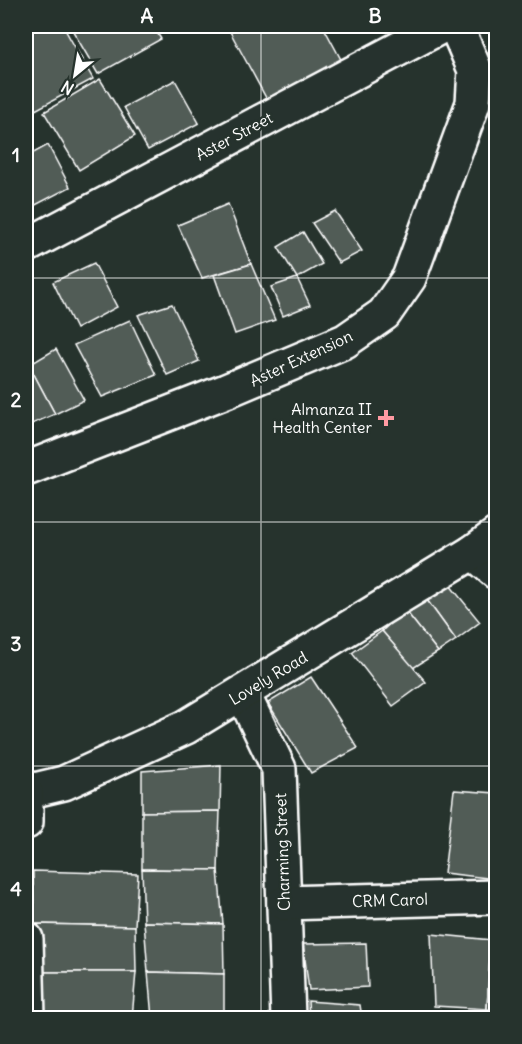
<svg xmlns="http://www.w3.org/2000/svg" width="522" height="1044" viewBox="0 0 522 1044" font-family="Delius,sans-serif">
<style>
.building{fill:#515c57;stroke:#fff;stroke-width:1.5}
.lines{fill:none;stroke-linecap:round;stroke-linejoin:round}
.minor-casing{stroke:#fff;stroke-width:38}
.minor{stroke:#26332d;stroke-width:33}
.grid{fill:none;stroke:#fff;stroke-width:1.5;stroke-opacity:0.55}
.poi-dot{fill:#ff9aa2;stroke:#26332d;stroke-width:2}
.labels{text-anchor:middle;stroke-width:4.5;stroke-linejoin:round;paint-order:stroke}
.street-label{font-size:16px;fill:#fff;stroke:#26332d}
.poi-label{font-size:16px;fill:#fff;stroke:#26332d;text-anchor:end}
.neatline{fill:none;stroke:#fff;stroke-width:2}
.grid-label{font-size:20px;text-anchor:middle;font-weight:bold;fill:#fff}
</style>
<rect width="100%" height="100%" fill="#26332d"/>
<filter id="ink" filterUnits="userSpaceOnUse"><feTurbulence type="fractalNoise" baseFrequency=".0167" numOctaves="2"/><feDisplacementMap in="SourceGraphic" scale="12" xChannelSelector="R" yChannelSelector="G"/><feConvolveMatrix kernelMatrix="1 2 1 2 8 2 1 2 1" color-interpolation-filters="sRGB"/></filter>
<g filter="url(#ink)">
<!-- building -->
<g class="building">
<path d="M 26,26 L 63,26 L 93,79 L 26,115 Z"/>
<path d="M 70,26 L 153,26 L 161,39 L 98,74 Z"/>
<path d="M 227,26 L 323,26 L 345,67 L 271,107 Z"/>
<path d="M 100,79 L 135,136 L 79,170 L 44,112 Z"/>
<path d="M 175,80 L 199,123 L 148,150 L 124,107 Z"/>
<path d="M 48,145 L 70,187 L 26,210 L 26,157 Z"/>
<path d="M 228,204 L 251,264 L 202,278 L 178,225 Z"/>
<path d="M 335,211 L 362,251 L 339,263 L 312,223 Z"/>
<path d="M 303,232 L 322,264 L 297,278 L 278,247 Z"/>
<path d="M 94,263 L 117,307 L 76,329 L 53,282 Z"/>
<path d="M 251,264 L 275,320 L 235,334 L 214,275 Z"/>
<path d="M 297,278 L 310,305 L 283,316 L 271,287 Z"/>
<path d="M 172,304 L 199,361 L 167,375 L 138,315 Z"/>
<path d="M 130,320 L 156,375 L 102,397 L 74,345 Z"/>
<path d="M 56,349 L 84,400 L 55,414 L 29,365 Z"/>
<path d="M 29,365 L 55,414 L 27,426 L 26,367 Z"/>
<path d="M 445,579 L 480,622 L 456,640 L 424,596 Z"/>
<path d="M 424,596 L 456,640 L 438,652 L 405,610 Z"/>
<path d="M 405,610 L 438,652 L 413,668 L 382,631 Z"/>
<path d="M 382,631 L 426,682 L 393,706 L 352,653 Z"/>
<path d="M 311,677 L 358,748 L 311,773 L 268,703 Z"/>
<path d="M 221,765 L 220,811 L 142,812 L 142,771 Z"/>
<path d="M 454,790 L 496,793 L 496,879 L 444,873 Z"/>
<path d="M 220,811 L 218,870 L 142,869 L 142,812 Z"/>
<path d="M 142,869 L 218,870 L 223,924 L 144,922 Z"/>
<path d="M 33,871 L 138,874 L 135,926 L 34,924 Z"/>
<path d="M 144,922 L 223,924 L 224,974 L 148,972 Z"/>
<path d="M 34,924 L 135,926 L 136,972 L 35,972 Z"/>
<path d="M 431,934 L 491,940 L 487,1009 L 434,1006 Z"/>
<path d="M 491,940 L 496,940 L 496,1010 L 487,1009 Z"/>
<path d="M 366,943 L 368,987 L 309,990 L 303,944 Z"/>
<path d="M 35,972 L 136,972 L 132,1018 L 36,1018 Z"/>
<path d="M 148,972 L 224,974 L 224,1018 L 152,1018 Z"/>
<path d="M 308,1001 L 360,1005 L 362,1018 L 309,1018 Z"/>
</g>
<g class="lines">
<!-- minor casing -->
<g class="minor-casing">
<g id="minor">
<path d="M 26,246 L 442,26"/>
<path d="M 26,469 L 226,391 L 345,341 L 384,314 L 409,278 L 473,103 L 475,70 L 456,26"/>
<path d="M 473,552 L 496,572"/>
<path d="M 243,694 L 279,769 L 288,1018"/>
<path d="M 26,792 L 64,783 L 186,727 L 473,552 L 496,535"/>
<path d="M 26,822 L 26,792"/>
<path d="M 284,903 L 496,897"/>
<path d="M 26,939 L 28,1018"/>
</g>
</g>
<!-- minor -->
<use href="#minor" class="minor"/>
</g>
</g>
<!-- grid -->
<path class="grid" d="M 261,26 L 261,1018M 26,278 L 496,278M 26,522 L 496,522M 26,766 L 496,766"/>
<!-- markers -->
<path class="poi-dot" d="M383 409h6v6h6v6h-6v6h-6v-6h-6v-6h6z"/>
<g class="labels">
<!-- street labels -->
<g class="street-label">
<text transform="translate(234 136) rotate(-28)" y="6">Aster Street</text>
<text transform="translate(301 358) rotate(-25)" y="6">Aster Extension</text>
<text transform="translate(268 678) rotate(-31)" y="6">Lovely Road</text>
<text transform="translate(282 852) rotate(-92)" y="6">Charming Street</text>
<text transform="translate(390 900) rotate(-2)" y="6">CRM Carol</text>
</g>
<!-- poi labels -->
<g class="poi-label">
<text x="372" y="415">Almanza II<tspan x="372" dy="18">Health Center</tspan></text>
</g>
</g>
<!-- margin -->
<rect width="522" height="1044" fill="none" stroke="#26332d" stroke-width="66"/>
<!-- north arrow -->
<g transform="translate(75 75) rotate(210)" stroke="#26332d" stroke-width="4.5" paint-order="stroke">
<path d="M0-4.5L10 22L0 15L-10 22Z" fill="#ffffff"/>
<text y="-9" font-size="16" font-weight="bold" text-anchor="middle" fill="#ffffff">N</text>
</g>
<rect x="33" y="33" width="456" height="978" class="neatline"/>
<g class="grid-label">
<text x="147" y="23">A</text>
<text x="375" y="23">B</text>
<text x="16" y="162">1</text>
<text x="16" y="407">2</text>
<text x="16" y="651">3</text>
<text x="16" y="896">4</text>
</g>
</svg>
